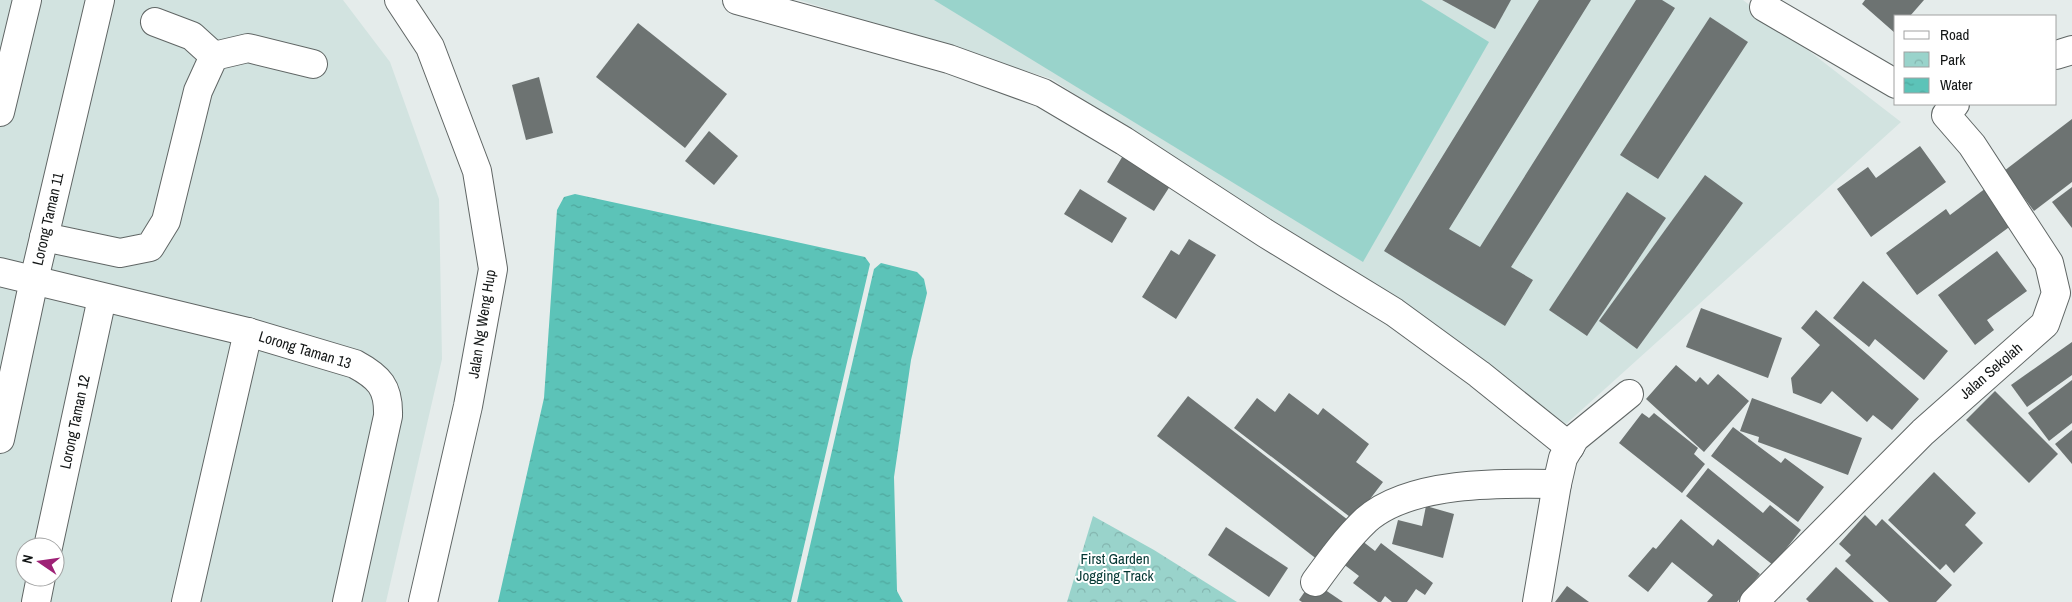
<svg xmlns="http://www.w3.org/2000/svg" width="2072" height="602" viewBox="0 0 2072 602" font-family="'Archivo Narrow',sans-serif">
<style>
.built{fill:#d2e3e0;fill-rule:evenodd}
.park{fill:url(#park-crowns)}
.pitch{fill:#99d3cb}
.water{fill:url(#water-ripples)}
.building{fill:#6d7372}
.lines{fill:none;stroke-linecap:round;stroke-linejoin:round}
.minor-casing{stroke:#606665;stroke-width:30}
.major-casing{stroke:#606665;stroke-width:30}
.minor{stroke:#fff;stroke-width:28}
.major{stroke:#fff;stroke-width:28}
.labels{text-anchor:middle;stroke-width:4;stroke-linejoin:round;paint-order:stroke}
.street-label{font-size:15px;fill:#131616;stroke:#fff}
.park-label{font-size:15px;fill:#043733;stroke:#fff}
</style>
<defs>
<pattern id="park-crowns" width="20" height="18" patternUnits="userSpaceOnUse" patternTransform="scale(1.25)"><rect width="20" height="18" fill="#99d3cb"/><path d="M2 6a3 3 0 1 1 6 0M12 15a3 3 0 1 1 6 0" fill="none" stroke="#83b4ae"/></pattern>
<pattern id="water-ripples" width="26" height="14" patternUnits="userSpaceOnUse" patternTransform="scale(1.25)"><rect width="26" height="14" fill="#5cc3b8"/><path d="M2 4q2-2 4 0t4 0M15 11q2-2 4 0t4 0" fill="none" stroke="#4fa79d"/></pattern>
</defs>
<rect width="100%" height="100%" fill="#e5eceb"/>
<!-- built -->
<g class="built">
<path d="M 0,0 L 343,0 L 390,62 L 439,199 L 442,359 L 386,602 L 0,602 ZM 25,547 L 55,547 L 55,577 L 25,577 Z"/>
<path d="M 799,0 L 1743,0 L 1901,122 L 1566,424 L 1052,79 Z"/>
</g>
<!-- park -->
<path class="park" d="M 1093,516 L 1154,550 L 1237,602 L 1067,602 Z"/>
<!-- pitch -->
<path class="pitch" d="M 934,0 L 1421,0 L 1489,42 L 1363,262 Z"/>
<!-- water -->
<g class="water">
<path d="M 575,194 L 865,257 L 870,264 L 791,602 L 498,602 L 544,398 L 557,210 L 564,197 Z"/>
<path d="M 881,263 L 917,272 L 924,279 L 927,293 L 911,360 L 894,477 L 897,591 L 903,602 L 797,602 L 874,269 Z"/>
</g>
<!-- building -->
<g class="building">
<path d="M 1442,0 L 1511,0 L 1495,29 Z"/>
<path d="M 1539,0 L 1591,0 L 1449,229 L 1480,247 L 1636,0 L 1662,0 L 1675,8 L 1511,267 L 1533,280 L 1505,326 L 1384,251 Z"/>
<path d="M 1865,0 L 1924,0 L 1910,16 L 1896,16 L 1895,33 L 1862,4 Z"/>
<path d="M 1710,17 L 1748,42 L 1658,179 L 1620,155 Z"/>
<path d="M 638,23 L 727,94 L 685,148 L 596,77 Z"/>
<path d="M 539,77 L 553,133 L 526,140 L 512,85 Z"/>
<path d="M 2072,119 L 2072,182 L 2034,211 L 2004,171 Z"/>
<path d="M 709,131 L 738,156 L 714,185 L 685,161 Z"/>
<path d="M 1920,146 L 1946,182 L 1871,237 L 1837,189 L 1868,167 L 1876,178 Z"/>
<path d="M 1124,154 L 1172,183 L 1154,211 L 1107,182 Z"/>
<path d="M 1705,175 L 1743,203 L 1637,349 L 1599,321 Z"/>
<path d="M 2072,187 L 2072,228 L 2052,202 Z"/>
<path d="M 1986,188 L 2012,225 L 1917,295 L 1886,253 L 1946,209 L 1950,215 Z"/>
<path d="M 1080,189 L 1127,218 L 1112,243 L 1064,214 Z"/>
<path d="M 1627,192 L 1666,218 L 1587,336 L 1549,310 Z"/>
<path d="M 1189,239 L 1216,255 L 1176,319 L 1142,297 L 1171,250 L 1179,255 Z"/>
<path d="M 1997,251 L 2027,291 L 1987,320 L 1994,330 L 1975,345 L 1938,295 Z"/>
<path d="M 1863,281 L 1948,351 L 1924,380 L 1875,339 L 1869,347 L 1833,318 Z"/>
<path d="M 1701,308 L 1782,338 L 1768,378 L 1686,347 Z"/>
<path d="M 1816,310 L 1919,399 L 1892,430 L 1873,415 L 1867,422 L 1832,391 L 1821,404 L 1793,393 L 1791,378 L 1820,345 L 1801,328 Z"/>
<path d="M 2072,342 L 2072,375 L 2027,407 L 2011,385 Z"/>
<path d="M 1676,365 L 1696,382 L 1700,377 L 1708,385 L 1718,374 L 1749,401 L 1704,452 L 1646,399 Z"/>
<path d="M 2072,380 L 2072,423 L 2049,441 L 2028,413 Z"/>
<path d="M 1995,391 L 2058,454 L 2029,483 L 1966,420 Z"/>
<path d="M 1289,393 L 1318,415 L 1323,408 L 1369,444 L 1356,462 L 1383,482 L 1354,520 L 1234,428 L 1257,398 L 1275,412 Z"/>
<path d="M 1188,396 L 1348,520 L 1318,560 L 1157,436 Z"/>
<path d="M 1752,398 L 1862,438 L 1848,475 L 1758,442 L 1759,437 L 1740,431 Z"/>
<path d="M 1642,413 L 1649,418 L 1654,413 L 1698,448 L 1694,454 L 1705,464 L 1682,493 L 1619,443 Z"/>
<path d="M 1733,427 L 1781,463 L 1785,458 L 1824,487 L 1798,522 L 1711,456 Z"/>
<path d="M 2072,430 L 2072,464 L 2055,444 Z"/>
<path d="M 1708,468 L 1763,513 L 1770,505 L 1801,530 L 1773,565 L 1686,496 Z"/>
<path d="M 1934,472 L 1976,513 L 1965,525 L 1983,543 L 1954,573 L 1946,564 L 1940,570 L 1888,520 Z"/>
<path d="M 1426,506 L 1454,514 L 1443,558 L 1392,544 L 1398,520 L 1422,526 Z"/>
<path d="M 1865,515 L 1876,526 L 1882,519 L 1952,585 L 1936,602 L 1889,602 L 1845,561 L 1851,555 L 1839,544 Z"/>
<path d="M 1681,519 L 1713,546 L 1718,539 L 1760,574 L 1737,602 L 1707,602 L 1713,595 L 1672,562 L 1648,592 L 1628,576 L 1653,547 L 1656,549 Z"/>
<path d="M 1226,527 L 1288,568 L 1269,597 L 1208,555 Z"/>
<path d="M 1361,540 L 1375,551 L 1381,543 L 1433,583 L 1425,595 L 1416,589 L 1407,602 L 1392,602 L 1385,596 L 1381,602 L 1378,602 L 1353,583 L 1359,576 L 1342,563 Z"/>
<path d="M 1836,567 L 1874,602 L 1809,602 L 1806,599 Z"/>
<path d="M 1312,581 L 1343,602 L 1302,602 L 1299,600 Z"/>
<path d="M 1567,586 L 1589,602 L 1555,602 Z"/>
</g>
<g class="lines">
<!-- minor casing -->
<g class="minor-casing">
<g id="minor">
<path d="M 737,0 L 949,59 L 1043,93 L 1124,141 L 1265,233 L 1394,312 L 1479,374 L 1570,447"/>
<path d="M 1764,7 L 1896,84"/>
<path d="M 155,22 L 192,36 L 214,56"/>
<path d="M 2056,55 L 2072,50"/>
<path d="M 0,112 L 27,0"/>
<path d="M 44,237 L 120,253 L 150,247 L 166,221 L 198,91 L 214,56 L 248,48 L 313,64"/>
<path d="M 0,272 L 248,332 L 355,364 C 379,377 389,387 388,416 L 347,602"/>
<path d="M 0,439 L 34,280 L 100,0"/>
<path d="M 48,547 L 102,298"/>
<path d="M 1315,582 C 1331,560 1347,538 1366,520 C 1410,481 1501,483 1557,484"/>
<path d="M 36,602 L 41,577"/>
<path d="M 186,602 L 248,332"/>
<path d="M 1537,602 L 1557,484 L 1563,458 L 1575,438 L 1629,394"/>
<path d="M 1754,602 L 1923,432 L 2045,324 L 2056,293 L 2049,263 L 1972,145 L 1946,115 L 1955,104"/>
</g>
</g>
<!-- major casing -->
<g class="major-casing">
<path id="major" d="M 399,0 L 430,47 L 477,171 L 493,269 L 468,406 L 423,602"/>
</g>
<!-- minor -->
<use href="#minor" class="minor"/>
<!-- major -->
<use href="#major" class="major"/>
</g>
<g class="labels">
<!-- street labels -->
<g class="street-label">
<text transform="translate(48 219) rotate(-77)" y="5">Lorong Taman 11</text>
<text transform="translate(482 324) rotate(-81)" y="5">Jalan Ng Weng Hup</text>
<text transform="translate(305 350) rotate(17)" y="5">Lorong Taman 13</text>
<text transform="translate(1991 371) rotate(-41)" y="5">Jalan Sekolah</text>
<text transform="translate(75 422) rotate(-78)" y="5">Lorong Taman 12</text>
</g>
<!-- park labels -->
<g class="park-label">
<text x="1115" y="564">First Garden<tspan x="1115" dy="17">Jogging Track</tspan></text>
</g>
</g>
<!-- legend -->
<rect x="1894" y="15" width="162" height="90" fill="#ffffff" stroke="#a1a2a2"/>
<rect x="1904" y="31" width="25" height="8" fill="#ffffff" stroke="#a1a2a2"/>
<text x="1940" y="40" font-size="15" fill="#131616">Road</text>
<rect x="1904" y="52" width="25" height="15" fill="url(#park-crowns)" stroke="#a1a2a2"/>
<text x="1940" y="65" font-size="15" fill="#131616">Park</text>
<rect x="1904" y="78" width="25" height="15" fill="url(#water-ripples)" stroke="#a1a2a2"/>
<text x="1940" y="90" font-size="15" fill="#131616">Water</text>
<!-- north arrow -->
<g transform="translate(40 562) rotate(283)"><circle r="24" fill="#ffffff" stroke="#a1a2a2"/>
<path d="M0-4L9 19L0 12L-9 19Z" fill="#9e2176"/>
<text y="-8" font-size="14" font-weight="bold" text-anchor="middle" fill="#131616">N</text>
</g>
</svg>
